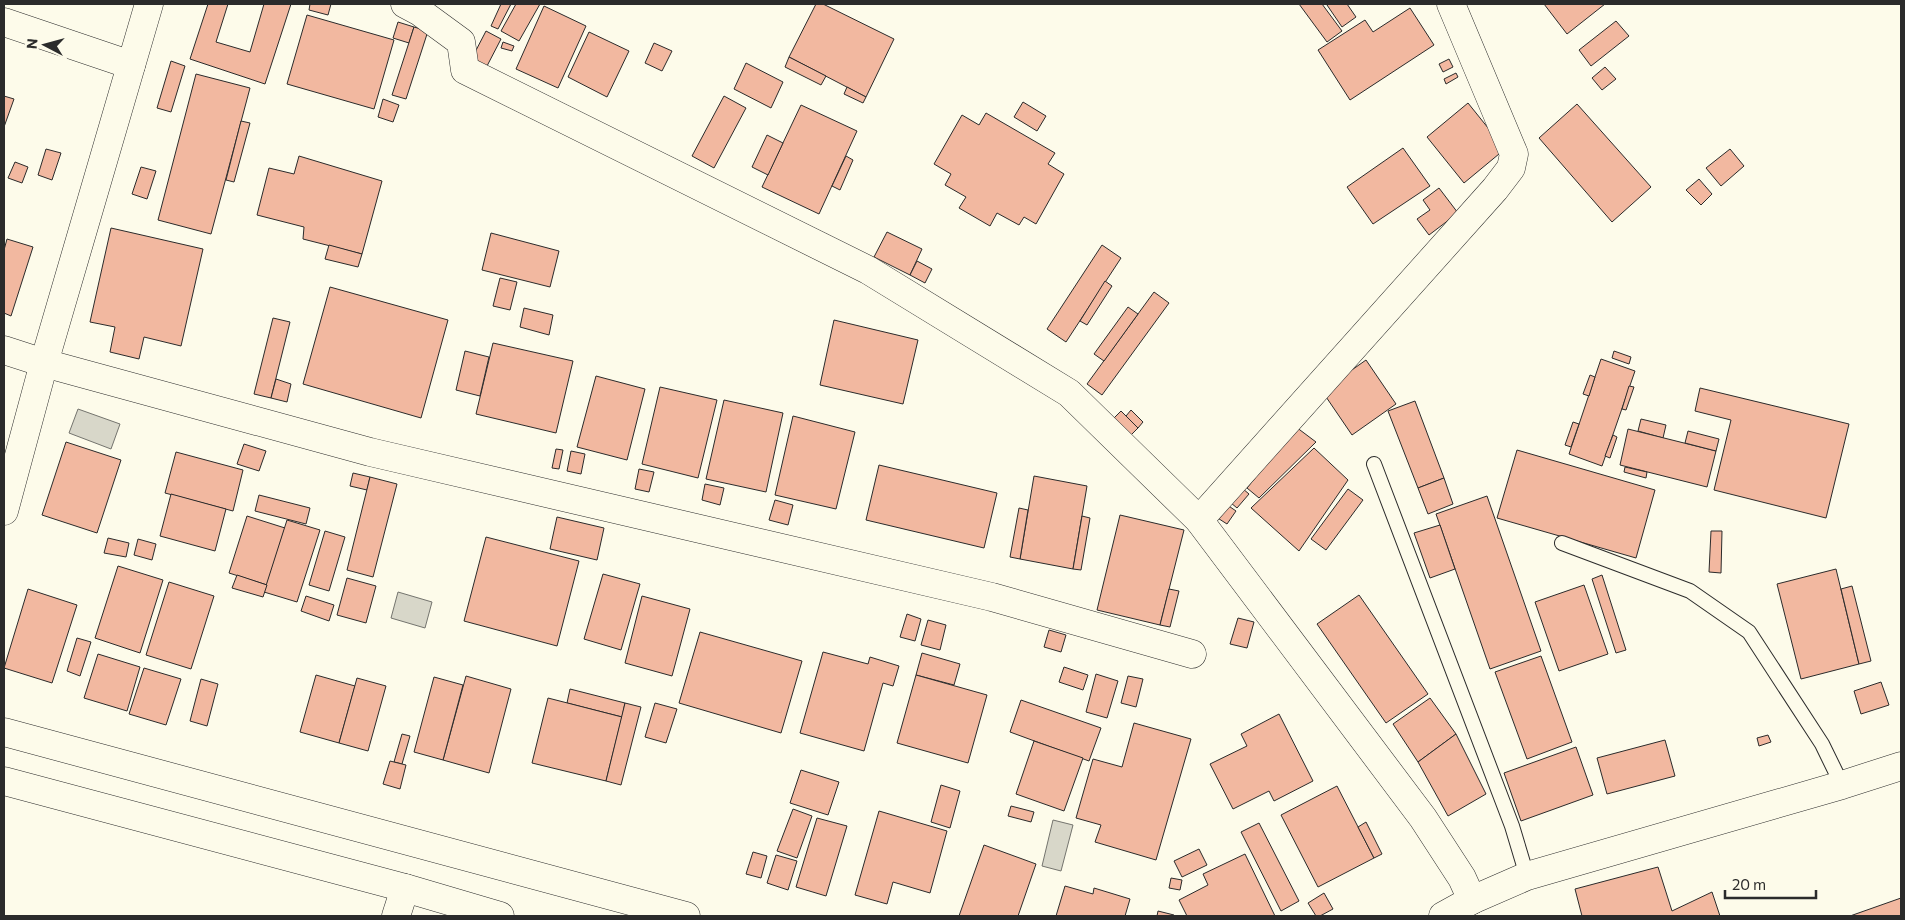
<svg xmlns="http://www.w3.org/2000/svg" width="1905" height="920" viewBox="0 0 1905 920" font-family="Commissioner,sans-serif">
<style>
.water{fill:#d8d7c9;stroke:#74746e}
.building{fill:#f2b8a0;stroke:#2b2b2b}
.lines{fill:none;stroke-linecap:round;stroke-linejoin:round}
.lane-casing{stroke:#2b2b2b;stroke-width:16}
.street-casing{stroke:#2b2b2b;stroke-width:29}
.secondary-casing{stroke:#2b2b2b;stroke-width:29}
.lane{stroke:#fdfbea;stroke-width:14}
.street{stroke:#fdfbea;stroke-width:28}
.secondary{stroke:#fdfbea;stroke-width:28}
</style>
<rect width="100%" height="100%" fill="#fdfbea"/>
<!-- water -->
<g class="water">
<path d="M 78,409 L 120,424 L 111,449 L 69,433 Z"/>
<path d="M 398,592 L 432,602 L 425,628 L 391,618 Z"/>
<path d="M 1053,820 L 1073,825 L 1061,871 L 1042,866 Z"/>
</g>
<!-- building -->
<g class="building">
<path d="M 208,4 L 228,4 L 216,42 L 250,52 L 264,4 L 291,4 L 265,84 L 190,59 Z"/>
<path d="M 310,4 L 331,4 L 328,15 L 309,10 Z"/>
<path d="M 501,4 L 511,4 L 498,29 L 491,26 Z"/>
<path d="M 516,4 L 540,4 L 519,41 L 501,31 Z"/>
<path d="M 816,4 L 823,4 L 894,39 L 866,97 L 789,57 Z"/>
<path d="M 1299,4 L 1322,4 L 1342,31 L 1327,42 Z"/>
<path d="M 1329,4 L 1347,4 L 1356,17 L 1342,27 L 1327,5 Z"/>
<path d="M 1544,4 L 1605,4 L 1567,34 Z"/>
<path d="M 544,6 L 586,26 L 558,88 L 516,69 Z"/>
<path d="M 1410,8 L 1434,45 L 1350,100 L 1318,50 L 1365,20 L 1373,32 Z"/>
<path d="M 307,15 L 394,40 L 374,109 L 287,84 Z"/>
<path d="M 1616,21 L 1629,36 L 1591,66 L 1579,50 Z"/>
<path d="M 398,22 L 414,27 L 409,43 L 393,38 Z"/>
<path d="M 414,27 L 428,31 L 406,99 L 392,95 Z"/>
<path d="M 486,31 L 501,39 L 487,66 L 472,58 Z"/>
<path d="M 589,32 L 629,51 L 607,97 L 568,77 Z"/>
<path d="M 503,42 L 514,46 L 512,51 L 501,48 Z"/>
<path d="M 654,43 L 672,51 L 662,71 L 645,63 Z"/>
<path d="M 789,57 L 826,76 L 821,85 L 785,67 Z"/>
<path d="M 1449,59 L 1453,67 L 1443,72 L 1439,64 Z"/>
<path d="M 171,61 L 185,66 L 171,112 L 157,108 Z"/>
<path d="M 746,63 L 783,82 L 771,108 L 734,89 Z"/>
<path d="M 1605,67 L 1616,79 L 1602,90 L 1592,78 Z"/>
<path d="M 1456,73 L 1458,77 L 1446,84 L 1444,79 Z"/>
<path d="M 196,74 L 250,88 L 211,234 L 158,220 Z"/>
<path d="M 847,87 L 866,97 L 863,103 L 844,94 Z"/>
<path d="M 4,96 L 14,99 L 4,127 Z"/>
<path d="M 724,96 L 746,108 L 714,168 L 692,156 Z"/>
<path d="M 383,99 L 399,105 L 393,122 L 378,117 Z"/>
<path d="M 1023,102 L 1046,116 L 1037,131 L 1014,117 Z"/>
<path d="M 1468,103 L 1505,149 L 1464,183 L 1427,137 Z"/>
<path d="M 1577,104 L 1651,187 L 1612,222 L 1539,138 Z"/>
<path d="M 801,105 L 857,131 L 819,214 L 762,187 Z"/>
<path d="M 986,113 L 1055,153 L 1048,164 L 1064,174 L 1036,224 L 1024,217 L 1019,225 L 997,213 L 990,226 L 959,208 L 966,197 L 945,185 L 951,174 L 934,164 L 962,115 L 979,125 Z"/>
<path d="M 241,121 L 250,123 L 234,182 L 226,180 Z"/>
<path d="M 767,135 L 783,143 L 768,175 L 752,167 Z"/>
<path d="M 1403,148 L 1430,186 L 1373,224 L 1347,187 Z"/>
<path d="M 46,149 L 61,153 L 52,180 L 38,175 Z"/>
<path d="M 1730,149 L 1744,166 L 1721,186 L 1706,168 Z"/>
<path d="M 299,156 L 382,181 L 362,254 L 303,239 L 304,227 L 257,215 L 269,168 L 294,174 Z"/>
<path d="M 846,156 L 853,160 L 840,190 L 832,186 Z"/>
<path d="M 15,162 L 28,167 L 22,183 L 8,178 Z"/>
<path d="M 141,167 L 156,171 L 147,199 L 132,194 Z"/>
<path d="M 1699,179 L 1712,194 L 1701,205 L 1686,190 Z"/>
<path d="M 1439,188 L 1458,213 L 1429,235 L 1417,219 L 1430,210 L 1423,200 Z"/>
<path d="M 111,228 L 203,249 L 181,346 L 144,337 L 139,359 L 110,352 L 115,327 L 90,322 Z"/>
<path d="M 887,232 L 922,249 L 910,275 L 874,257 Z"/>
<path d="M 491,233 L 559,251 L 550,287 L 482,270 Z"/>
<path d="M 7,239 L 33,247 L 11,316 L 4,313 L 4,250 Z"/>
<path d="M 329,245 L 362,254 L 358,267 L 325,259 Z"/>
<path d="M 1102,245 L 1121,258 L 1066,342 L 1047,329 Z"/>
<path d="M 917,261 L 932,269 L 925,283 L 910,275 Z"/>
<path d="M 500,278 L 517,282 L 510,310 L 493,306 Z"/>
<path d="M 1105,281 L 1112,286 L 1087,325 L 1080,321 Z"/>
<path d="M 330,287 L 448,320 L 421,418 L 303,384 Z"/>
<path d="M 1154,292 L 1169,303 L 1102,395 L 1087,384 Z"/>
<path d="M 1128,307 L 1138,314 L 1104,361 L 1094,354 Z"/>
<path d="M 524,308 L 553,315 L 549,335 L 520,327 Z"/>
<path d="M 273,318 L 290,322 L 271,398 L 254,394 Z"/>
<path d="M 834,320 L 918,340 L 903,404 L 820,385 Z"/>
<path d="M 493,343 L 573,361 L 556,433 L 476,414 Z"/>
<path d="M 465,351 L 489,357 L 480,396 L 456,390 Z"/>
<path d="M 1614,351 L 1631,357 L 1629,364 L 1612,358 Z"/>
<path d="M 1601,359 L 1635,371 L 1602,466 L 1569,454 Z"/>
<path d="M 1366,360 L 1396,404 L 1352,435 L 1322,391 Z"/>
<path d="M 1590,375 L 1595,377 L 1589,396 L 1583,394 Z"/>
<path d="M 596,376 L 645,389 L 627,460 L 577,447 Z"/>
<path d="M 276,379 L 291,384 L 287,402 L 271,398 Z"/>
<path d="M 1629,386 L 1634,387 L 1626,410 L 1622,409 Z"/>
<path d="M 660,387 L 717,400 L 698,478 L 642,464 Z"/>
<path d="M 1700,388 L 1849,424 L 1826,518 L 1714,490 L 1731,420 L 1695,411 Z"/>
<path d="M 724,400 L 783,413 L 766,492 L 706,479 Z"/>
<path d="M 1415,401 L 1444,478 L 1418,488 L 1388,411 Z"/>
<path d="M 1131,410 L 1143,422 L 1138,428 L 1126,416 Z"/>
<path d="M 1121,411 L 1138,428 L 1126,440 L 1109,423 Z"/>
<path d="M 793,416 L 855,432 L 836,509 L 775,495 Z"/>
<path d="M 1641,419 L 1666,425 L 1663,438 L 1638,431 Z"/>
<path d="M 1573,422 L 1579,424 L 1571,447 L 1565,445 Z"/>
<path d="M 1296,427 L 1316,442 L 1259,498 L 1247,488 Z"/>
<path d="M 1628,429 L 1716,451 L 1707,487 L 1620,465 Z"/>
<path d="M 1688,431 L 1719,439 L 1716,451 L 1685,443 Z"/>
<path d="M 1613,435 L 1617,437 L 1610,458 L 1605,456 Z"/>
<path d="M 66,442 L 121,460 L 97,533 L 42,515 Z"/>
<path d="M 244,444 L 266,451 L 259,471 L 237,464 Z"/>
<path d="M 1314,448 L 1348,480 L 1299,551 L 1251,508 Z"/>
<path d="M 556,449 L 563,450 L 559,469 L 552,468 Z"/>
<path d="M 1517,450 L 1655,490 L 1636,558 L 1497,518 Z"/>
<path d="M 571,451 L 585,454 L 581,474 L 567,471 Z"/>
<path d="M 176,452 L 243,470 L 233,511 L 165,493 Z"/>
<path d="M 879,465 L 997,493 L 984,548 L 866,520 Z"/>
<path d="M 1625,467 L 1647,472 L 1646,478 L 1624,472 Z"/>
<path d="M 639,469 L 654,472 L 649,492 L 635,489 Z"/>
<path d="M 353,473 L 370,477 L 367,490 L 350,486 Z"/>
<path d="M 1034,476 L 1087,486 L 1073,569 L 1020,559 Z"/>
<path d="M 370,477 L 397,484 L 373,577 L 347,570 Z"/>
<path d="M 1444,478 L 1453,504 L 1428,514 L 1418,488 Z"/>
<path d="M 1236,483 L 1249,494 L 1237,508 L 1224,497 Z"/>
<path d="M 705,484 L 724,488 L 720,505 L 702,500 Z"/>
<path d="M 1348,489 L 1363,500 L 1326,550 L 1311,539 Z"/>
<path d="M 171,494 L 226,509 L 215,551 L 160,536 Z"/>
<path d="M 259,495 L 310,508 L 306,524 L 255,511 Z"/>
<path d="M 1487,496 L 1541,651 L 1490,669 L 1436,514 Z"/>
<path d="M 775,500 L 793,505 L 788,525 L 769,520 Z"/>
<path d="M 1223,502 L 1236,511 L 1227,524 L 1213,515 Z"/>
<path d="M 1019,508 L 1028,510 L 1020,559 L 1010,557 Z"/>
<path d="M 1120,515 L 1184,530 L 1160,625 L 1097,610 Z"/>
<path d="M 247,516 L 285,528 L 267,585 L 229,573 Z"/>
<path d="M 1082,516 L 1090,518 L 1081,570 L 1073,569 Z"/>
<path d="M 557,517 L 604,528 L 597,560 L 550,549 Z"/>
<path d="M 287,520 L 320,530 L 297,602 L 264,592 Z"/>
<path d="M 1440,525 L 1455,569 L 1430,578 L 1414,533 Z"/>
<path d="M 325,531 L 345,537 L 329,591 L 309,585 Z"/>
<path d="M 1711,531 L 1722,531 L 1721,573 L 1709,572 Z"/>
<path d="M 486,537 L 579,561 L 557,646 L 464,621 Z"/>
<path d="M 108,538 L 129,543 L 126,557 L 104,553 Z"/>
<path d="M 138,539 L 156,544 L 152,560 L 134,555 Z"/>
<path d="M 118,566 L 163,580 L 140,653 L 95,638 Z"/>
<path d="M 1836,569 L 1859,664 L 1801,679 L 1777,584 Z"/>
<path d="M 603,574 L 640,584 L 621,650 L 584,639 Z"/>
<path d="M 237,575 L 267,585 L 263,597 L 232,588 Z"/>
<path d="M 1602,575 L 1626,650 L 1616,653 L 1592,579 Z"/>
<path d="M 347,578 L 376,586 L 366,623 L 337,615 Z"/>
<path d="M 169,582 L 214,596 L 191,669 L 146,655 Z"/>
<path d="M 1584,585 L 1608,654 L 1559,671 L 1535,602 Z"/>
<path d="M 1852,586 L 1871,661 L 1859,664 L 1841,589 Z"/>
<path d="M 28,589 L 77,605 L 52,683 L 4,668 Z"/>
<path d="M 1169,589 L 1179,591 L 1170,627 L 1160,625 Z"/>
<path d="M 1359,595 L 1428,694 L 1386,723 L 1317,624 Z"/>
<path d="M 306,596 L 334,605 L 329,621 L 301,611 Z"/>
<path d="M 642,596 L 690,609 L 672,676 L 625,663 Z"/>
<path d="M 907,614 L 921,619 L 915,641 L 900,637 Z"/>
<path d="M 1238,618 L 1254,622 L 1247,648 L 1230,644 Z"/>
<path d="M 928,620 L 946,625 L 940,650 L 921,645 Z"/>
<path d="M 1049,630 L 1066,635 L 1061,652 L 1044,647 Z"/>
<path d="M 700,632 L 802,661 L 781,733 L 679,703 Z"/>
<path d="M 77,638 L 91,642 L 80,676 L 67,671 Z"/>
<path d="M 823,652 L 868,664 L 870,657 L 899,666 L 893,686 L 883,683 L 864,751 L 800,733 Z"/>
<path d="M 922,653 L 960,664 L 954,685 L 916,675 Z"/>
<path d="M 98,654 L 140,667 L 127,711 L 84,698 Z"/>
<path d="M 1541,656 L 1572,742 L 1527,759 L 1495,672 Z"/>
<path d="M 1064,667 L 1088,675 L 1083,690 L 1059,682 Z"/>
<path d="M 144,668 L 181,679 L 166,725 L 129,714 Z"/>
<path d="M 1096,674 L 1118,681 L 1107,718 L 1086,712 Z"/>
<path d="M 316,675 L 355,686 L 339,743 L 300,732 Z"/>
<path d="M 916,675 L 987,695 L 968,763 L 897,743 Z"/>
<path d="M 466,676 L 511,689 L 489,773 L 443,760 Z"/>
<path d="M 1128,676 L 1143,679 L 1136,707 L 1121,703 Z"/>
<path d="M 434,677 L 463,685 L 443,760 L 414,752 Z"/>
<path d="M 357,678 L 386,686 L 368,751 L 339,743 Z"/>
<path d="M 201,679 L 218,684 L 207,726 L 190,721 Z"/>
<path d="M 1881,682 L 1889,705 L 1861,714 L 1854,691 Z"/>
<path d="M 570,689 L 625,703 L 622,717 L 567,703 Z"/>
<path d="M 548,698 L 622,717 L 606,781 L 532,763 Z"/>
<path d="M 1430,698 L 1456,734 L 1418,762 L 1393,724 Z"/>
<path d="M 1021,700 L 1101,728 L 1089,761 L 1010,732 Z"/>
<path d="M 625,703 L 641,707 L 621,785 L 606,781 Z"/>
<path d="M 655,703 L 677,709 L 666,743 L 645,737 Z"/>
<path d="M 1279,714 L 1313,781 L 1274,801 L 1269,791 L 1233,809 L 1210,764 L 1247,746 L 1241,734 Z"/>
<path d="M 1134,723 L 1191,739 L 1156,860 L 1095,842 L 1101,825 L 1076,818 L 1093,759 L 1122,767 Z"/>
<path d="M 402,734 L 410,736 L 402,764 L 394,762 Z"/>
<path d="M 1456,734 L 1486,794 L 1448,816 L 1418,762 Z"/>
<path d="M 1768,735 L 1771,742 L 1759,746 L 1757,738 Z"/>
<path d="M 1665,740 L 1675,776 L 1607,794 L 1597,758 Z"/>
<path d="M 1034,741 L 1083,758 L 1064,811 L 1016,794 Z"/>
<path d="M 1576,747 L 1593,795 L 1521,821 L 1504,773 Z"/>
<path d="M 390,761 L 406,765 L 400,789 L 383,784 Z"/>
<path d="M 801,770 L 839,782 L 828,815 L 790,803 Z"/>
<path d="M 941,785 L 960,791 L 950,828 L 931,822 Z"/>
<path d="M 1337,786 L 1374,858 L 1318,887 L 1281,815 Z"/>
<path d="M 1011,806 L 1034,812 L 1031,822 L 1008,816 Z"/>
<path d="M 793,809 L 812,816 L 797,858 L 777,851 Z"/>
<path d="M 879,811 L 947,831 L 930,893 L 893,882 L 887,904 L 855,895 Z"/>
<path d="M 817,818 L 847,826 L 826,896 L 796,887 Z"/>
<path d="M 1366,822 L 1382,854 L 1374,858 L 1358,827 Z"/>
<path d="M 1259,823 L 1299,901 L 1281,911 L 1241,832 Z"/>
<path d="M 984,845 L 1036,864 L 1018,916 L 959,916 Z"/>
<path d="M 1199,849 L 1207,865 L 1182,877 L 1174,861 Z"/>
<path d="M 753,852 L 767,856 L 761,878 L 746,874 Z"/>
<path d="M 1245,854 L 1275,916 L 1187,916 L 1179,900 L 1208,885 L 1203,874 Z"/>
<path d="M 776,855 L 797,861 L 788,890 L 767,883 Z"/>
<path d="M 1658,867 L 1672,911 L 1712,892 L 1720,916 L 1582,916 L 1575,889 Z"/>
<path d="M 1171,878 L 1182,880 L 1180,890 L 1169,888 Z"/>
<path d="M 1065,886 L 1093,894 L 1094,888 L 1130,899 L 1125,916 L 1056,916 Z"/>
<path d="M 1324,893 L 1333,909 L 1320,916 L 1316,916 L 1308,903 Z"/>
<path d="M 1901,898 L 1901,916 L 1850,916 Z"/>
<path d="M 1158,911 L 1174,915 L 1174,916 L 1157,916 Z"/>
</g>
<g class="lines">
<!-- lane casing -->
<g class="lane-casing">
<g id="lane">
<path d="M 1374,464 L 1512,826 L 1527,876"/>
<path d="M 1562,543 L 1690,591 L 1749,632 L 1822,744 L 1842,785"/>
</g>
</g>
<!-- street casing -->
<g class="street-casing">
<g id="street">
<path d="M 405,4 L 420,12 L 461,42 L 465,70 L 868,270 L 1069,393 L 1199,520 L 1423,818 L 1462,878 L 1472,900"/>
<path d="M 4,22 L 131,65"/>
<path d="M 4,350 L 44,363 L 370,452 L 992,597 L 1192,654"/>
<path d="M 4,511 L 44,363 L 149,4"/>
<path d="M 1199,520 L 1495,189 L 1511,168 L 1514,154 L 1451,4"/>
<path d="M 396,916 L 405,888"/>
</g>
</g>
<!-- secondary casing -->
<g class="secondary-casing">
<g id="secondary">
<path d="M 4,732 L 686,916"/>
<path d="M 4,781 L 405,888 L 500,916"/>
<path d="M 1443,916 L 1472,900 L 1527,876 L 1842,785 L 1901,766"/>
</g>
</g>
<!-- lane -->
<use href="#lane" class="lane"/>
<!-- street -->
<use href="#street" class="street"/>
<!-- secondary -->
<use href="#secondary" class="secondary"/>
</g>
<!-- border -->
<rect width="1905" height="920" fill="none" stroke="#2b2b2b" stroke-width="10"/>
<!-- north arrow -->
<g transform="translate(45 45) rotate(276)" stroke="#fdfbea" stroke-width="4" paint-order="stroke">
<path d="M0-4L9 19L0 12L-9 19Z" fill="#2b2b2b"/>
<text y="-8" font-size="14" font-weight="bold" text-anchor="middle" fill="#2b2b2b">N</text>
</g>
<!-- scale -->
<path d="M1725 890v8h91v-8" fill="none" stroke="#2b2b2b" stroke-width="2.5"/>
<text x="1732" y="890" font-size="15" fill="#2b2b2b" stroke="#fdfbea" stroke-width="4" paint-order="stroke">20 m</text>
</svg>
